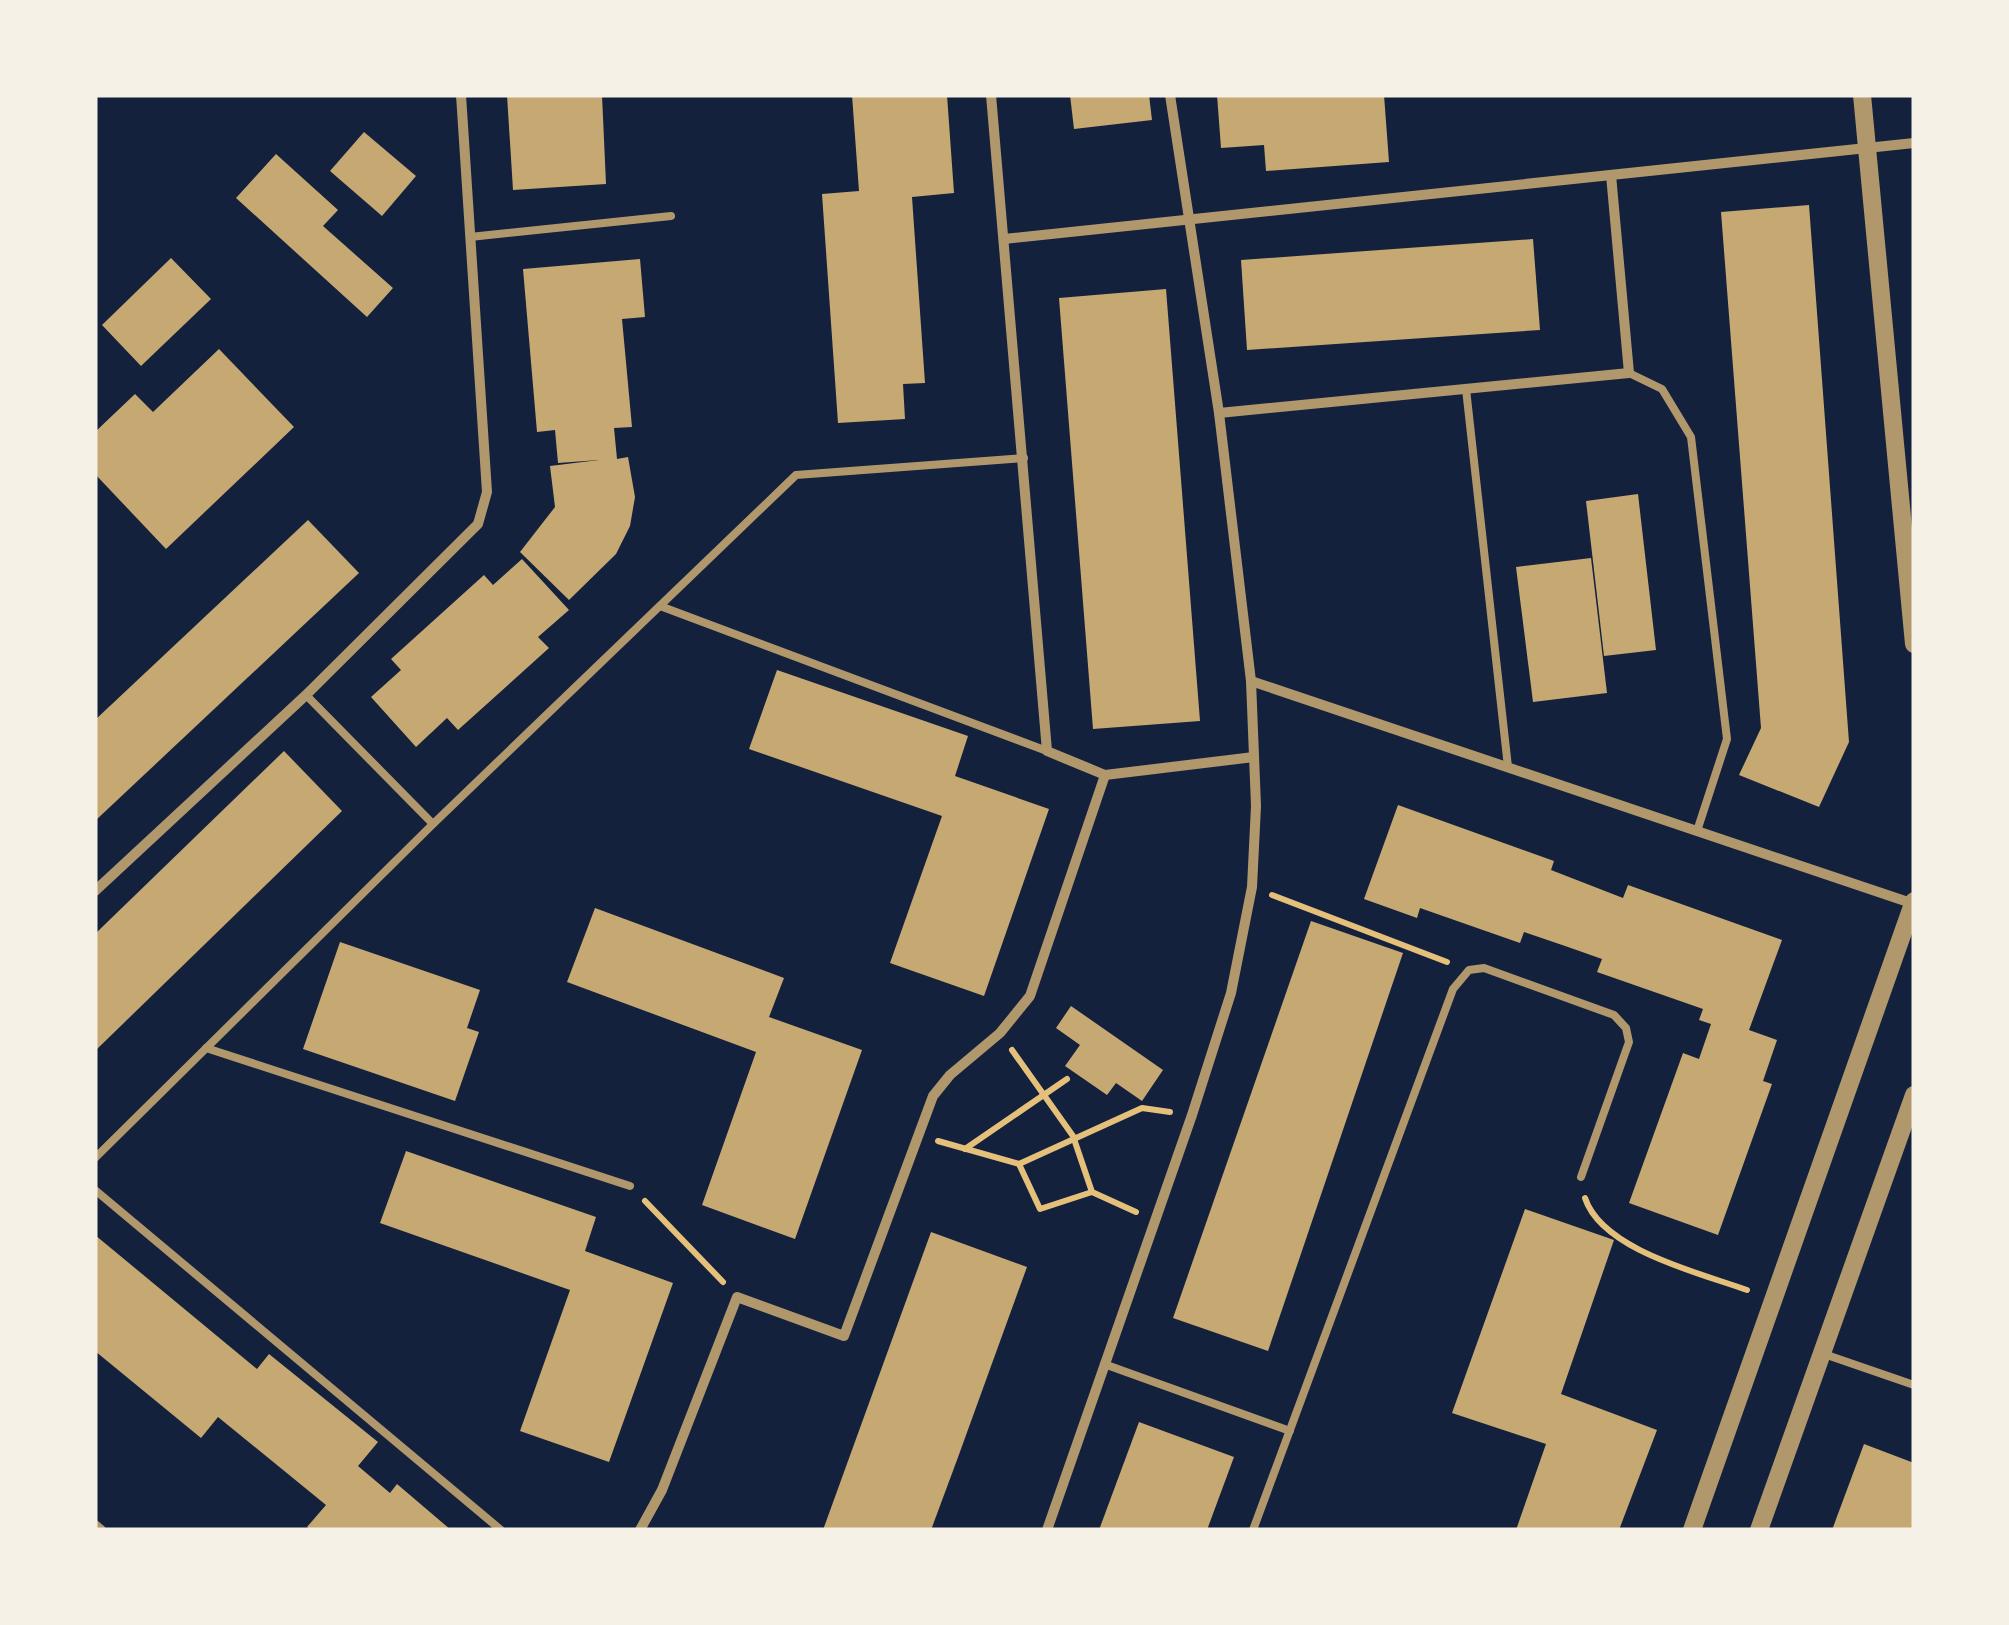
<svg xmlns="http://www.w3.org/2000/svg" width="2009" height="1625" viewBox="0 0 2009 1625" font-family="'Sofia Sans Condensed',sans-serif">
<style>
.building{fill:#c6a872}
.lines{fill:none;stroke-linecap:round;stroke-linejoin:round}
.path{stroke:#e5c07b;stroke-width:6}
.service{stroke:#b1986c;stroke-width:8}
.minor{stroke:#b1986c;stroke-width:10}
.tertiary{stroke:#b1986c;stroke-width:18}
</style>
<rect width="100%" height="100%" fill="#14213d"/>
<!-- building -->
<g class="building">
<path d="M 507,95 L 602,95 L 606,184 L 513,190 Z"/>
<path d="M 852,95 L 947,95 L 954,193 L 912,197 L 925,383 L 903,384 L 905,419 L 838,423 L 822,194 L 859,191 Z"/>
<path d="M 1070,95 L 1149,95 L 1152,120 L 1074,129 Z"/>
<path d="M 1217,95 L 1384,95 L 1389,162 L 1266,171 L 1264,145 L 1221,148 Z"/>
<path d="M 364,132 L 416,176 L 382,216 L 330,171 Z"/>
<path d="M 276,154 L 338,210 L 323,226 L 393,288 L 367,317 L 236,198 Z"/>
<path d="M 1809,205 L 1849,742 L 1819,807 L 1739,775 L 1761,728 L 1721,212 Z"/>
<path d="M 1533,239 L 1540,330 L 1247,350 L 1241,260 Z"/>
<path d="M 171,258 L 211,299 L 141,366 L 102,325 Z"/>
<path d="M 640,259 L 645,317 L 622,319 L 632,427 L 614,428 L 617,459 L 628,457 L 635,497 L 630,526 L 616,554 L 569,600 L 520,552 L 555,507 L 550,466 L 599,460 L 558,463 L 555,430 L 537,432 L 523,269 Z"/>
<path d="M 1166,289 L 1200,721 L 1093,729 L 1059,298 Z"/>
<path d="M 219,349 L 294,427 L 166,549 L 95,474 L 95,432 L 135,394 L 153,412 Z"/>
<path d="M 1638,494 L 1656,650 L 1604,656 L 1586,501 Z"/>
<path d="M 308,520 L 359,573 L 95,821 L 95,720 Z"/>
<path d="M 1591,558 L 1607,693 L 1533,702 L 1516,567 Z"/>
<path d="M 522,559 L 569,610 L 538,637 L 549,648 L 458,730 L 447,718 L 416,747 L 371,697 L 401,670 L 391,659 L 484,575 L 493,585 Z"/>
<path d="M 777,670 L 968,736 L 955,776 L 1049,809 L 984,996 L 890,963 L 942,816 L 749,749 Z"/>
<path d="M 284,751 L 342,811 L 95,1051 L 95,934 Z"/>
<path d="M 1398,805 L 1554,861 L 1551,870 L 1623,898 L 1628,885 L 1782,940 L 1749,1030 L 1777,1040 L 1763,1081 L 1772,1084 L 1718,1235 L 1629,1203 L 1683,1053 L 1699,1059 L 1711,1024 L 1699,1020 L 1703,1009 L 1597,972 L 1602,959 L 1568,947 L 1524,932 L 1520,943 L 1420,908 L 1417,918 L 1364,899 Z"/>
<path d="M 595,908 L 784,978 L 769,1017 L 862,1050 L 795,1239 L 702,1205 L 756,1052 L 567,982 Z"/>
<path d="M 1311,921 L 1403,953 L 1268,1351 L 1173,1318 Z"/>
<path d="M 340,942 L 480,990 L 467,1028 L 479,1032 L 455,1101 L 303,1049 Z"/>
<path d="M 1071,1006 L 1163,1070 L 1142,1101 L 1116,1083 L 1107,1095 L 1065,1066 L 1080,1045 L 1056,1028 Z"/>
<path d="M 406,1151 L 596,1217 L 585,1251 L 673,1283 L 609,1462 L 520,1431 L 570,1290 L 380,1223 Z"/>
<path d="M 1525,1209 L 1614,1240 L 1561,1394 L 1657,1430 L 1619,1530 L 1516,1530 L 1546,1444 L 1452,1413 Z"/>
<path d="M 931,1232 L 1027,1267 L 957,1460 L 931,1530 L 823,1530 Z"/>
<path d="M 95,1235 L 257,1369 L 269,1354 L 378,1442 L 358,1466 L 390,1493 L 397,1484 L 451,1530 L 311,1530 L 307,1527 L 326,1505 L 218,1417 L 201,1438 L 95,1351 Z"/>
<path d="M 1139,1422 L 1234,1457 L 1207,1530 L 1099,1530 Z"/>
<path d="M 1864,1444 L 1914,1463 L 1914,1530 L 1832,1530 Z"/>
</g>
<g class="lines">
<!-- path -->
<g class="path">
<path d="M 1272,895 L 1447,962"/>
<path d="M 1012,1050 L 1073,1136 L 1092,1192 L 1136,1212"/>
<path d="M 938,1141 L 1019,1164 L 1040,1209 L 1092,1192"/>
<path d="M 965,1149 L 1067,1079"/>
<path d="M 1019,1164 L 1142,1108 L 1170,1112"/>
<path d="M 1585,1198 C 1602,1250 1700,1273 1747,1290"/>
<path d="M 645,1201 L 723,1282"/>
</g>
<!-- service -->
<g class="service">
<path d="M 470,237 L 671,216"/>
<path d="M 1629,373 L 1662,389 L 1691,437 L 1727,739 L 1697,831"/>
<path d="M 1466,389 L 1508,767"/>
<path d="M 660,606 L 1047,751"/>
<path d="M 306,695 L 433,824"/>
<path d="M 206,1048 L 630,1186"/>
<path d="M 95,1158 L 433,824 L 796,475 L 1024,458"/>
<path d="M 95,1190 L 501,1530"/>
<path d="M 1824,1354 L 1914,1385"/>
<path d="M 1104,1364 L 1290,1431"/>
<path d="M 1253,1530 L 1453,989 L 1469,970 L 1484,968 L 1614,1015 L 1626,1028 L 1629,1042 L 1581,1177"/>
</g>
<!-- minor -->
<g class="minor">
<path d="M 991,95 L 1047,751 L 1105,775 L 1254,757"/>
<path d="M 1004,239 L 1914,143"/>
<path d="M 1219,413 L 1629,373 L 1611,175"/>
<path d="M 1251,681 L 1914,904"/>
<path d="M 95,891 L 306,695 L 478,524 L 487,492 L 461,95"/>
<path d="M 95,1525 L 101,1530"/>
<path d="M 640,1530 L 662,1490 L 737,1297 L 844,1336 L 933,1096 L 950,1075 L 1000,1033 L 1030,996 L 1105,775"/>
<path d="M 1047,1530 L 1192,1115 L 1231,993 L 1252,887 L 1256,806 L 1251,681 L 1219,413 L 1170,95"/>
</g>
<!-- tertiary -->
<g class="tertiary">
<path d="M 1862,95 L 1914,644"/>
<path d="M 1692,1530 L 1914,901"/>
<path d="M 1759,1530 L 1914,1095"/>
</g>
</g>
<!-- border -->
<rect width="2009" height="1625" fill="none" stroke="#f6f1e7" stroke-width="195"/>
</svg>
